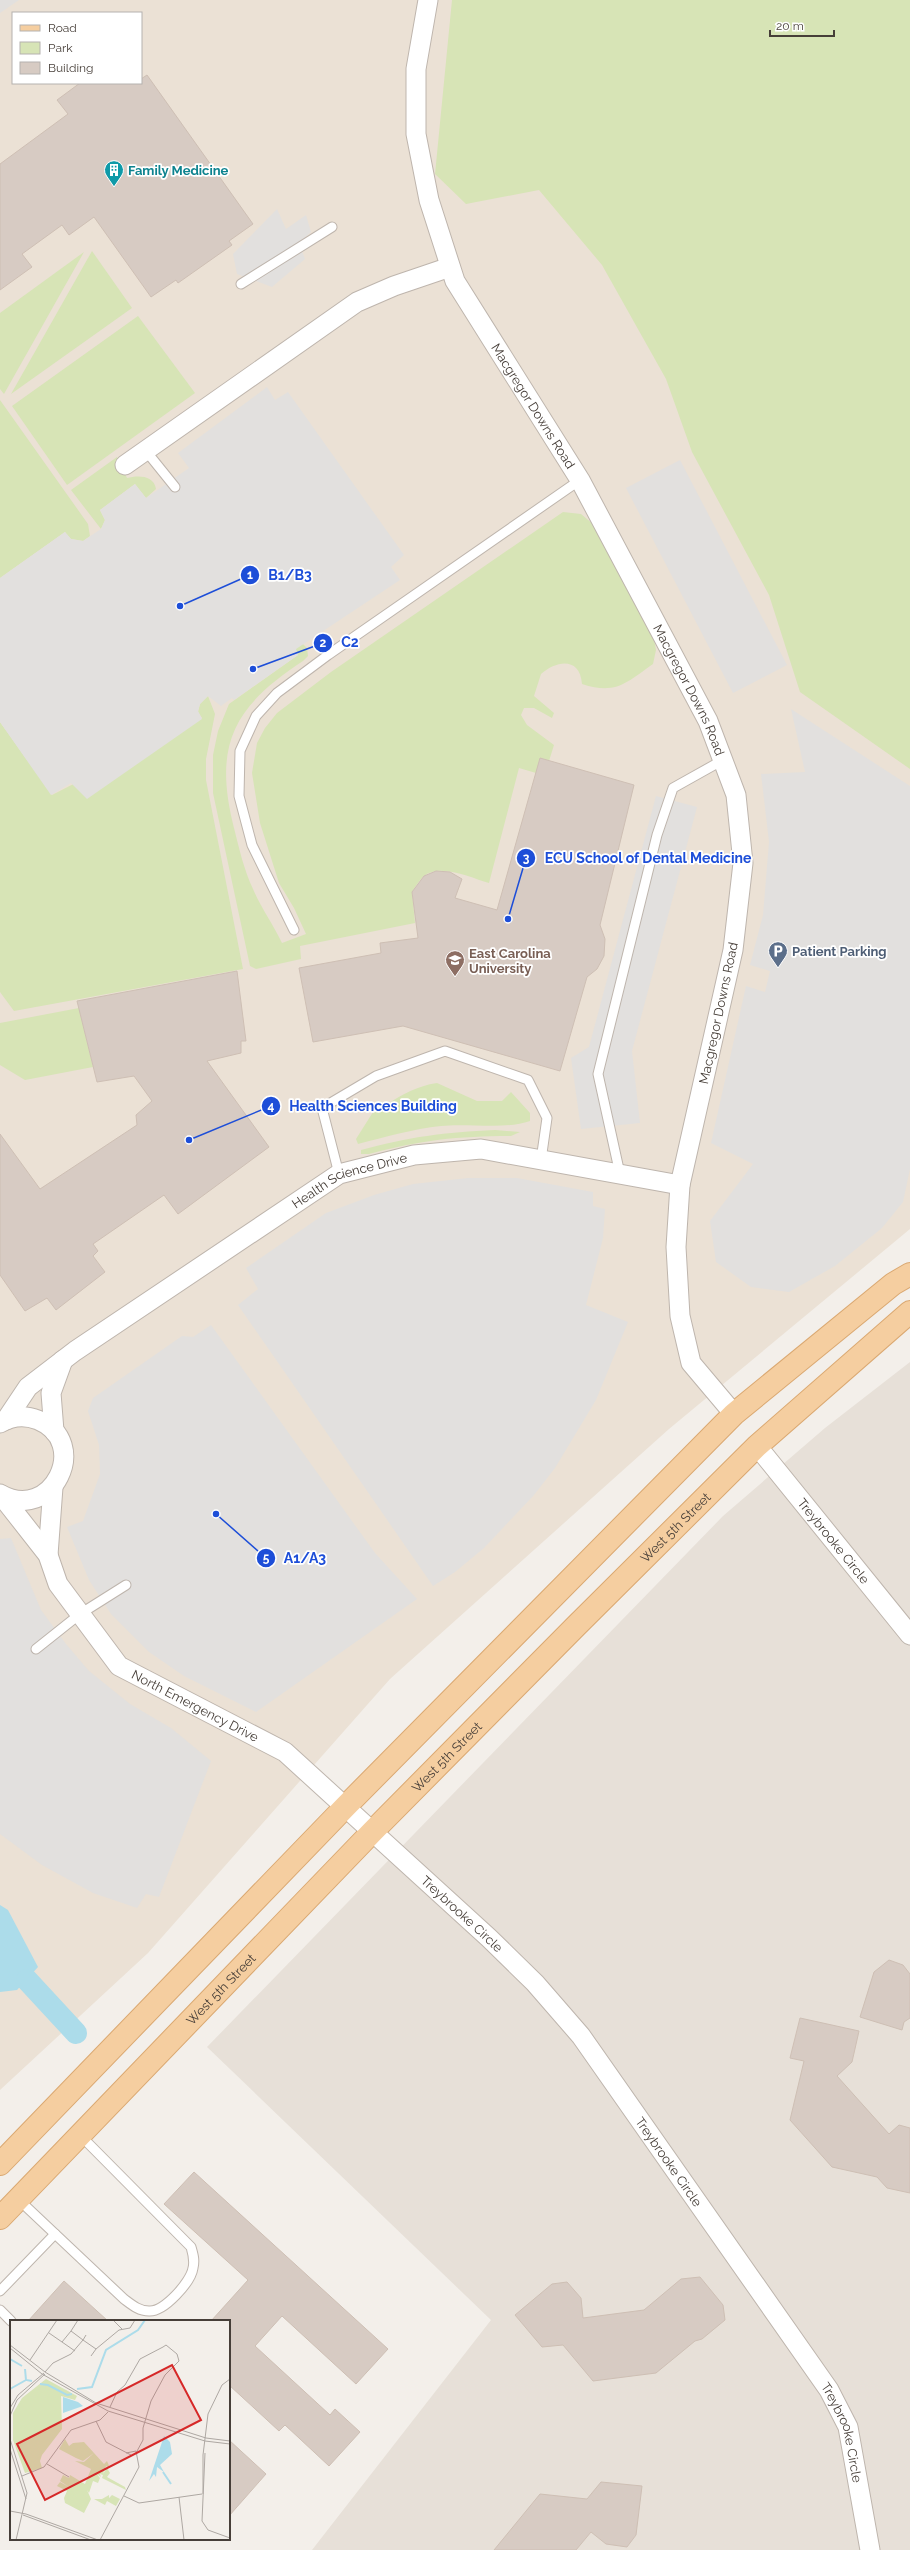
<svg xmlns="http://www.w3.org/2000/svg" width="910" height="2550" viewBox="0 0 910 2550" font-family="Raleway,sans-serif">
<style>
.residential{fill:#e7e0d8}
.education{fill:#ebe1d5;fill-rule:evenodd}
.green{fill:#d7e4b6}
.parking{fill:#e2e0de}
.water{fill:#acdcea}
.lines{fill:none;stroke-linecap:round;stroke-linejoin:round}
.canal{stroke:#acdcea;stroke-width:22}
.building{fill:#d7cbc3;stroke:#cebfb4}
.service-casing{stroke:#beb5ad;stroke-width:11}
.minor-casing{stroke:#beb5ad;stroke-width:21}
.primary-casing{stroke:#daa871;stroke-width:24}
.service{stroke:#fff;stroke-width:9}
.minor{stroke:#fff;stroke-width:19}
.primary{stroke:#f5cea0;stroke-width:22}
.labels{text-anchor:middle;stroke-width:3.5;stroke-linejoin:round;paint-order:stroke}
.culture-label{font-size:13px;font-weight:bold;fill:#0d838f;stroke:#fff;text-anchor:start}
.street-label{font-size:13px;fill:#463e38;stroke:#fff}
.service-label{font-size:13px;font-weight:bold;fill:#4e5e75;stroke:#fff;text-anchor:start}
.education-label{font-size:13px;font-weight:bold;fill:#785e54;stroke:#fff;text-anchor:start}
.inset-river{fill:none;stroke:#acdcea;stroke-width:2}
.inset-road{fill:none;stroke:#aea8a3;stroke-width:1}
.view{fill:#d62828;fill-opacity:0.15;stroke:#d62828;stroke-width:2}
.inset-edge{fill:none;stroke:#463e38;stroke-width:2}
.leader{fill:none;stroke:#1d4ed8;stroke-width:1.5}
.callout-dot{fill:#1d4ed8;stroke:#fff;stroke-width:1.5}
.mark-label{font-size:12px;text-anchor:middle;font-weight:bold;fill:#fff}
.callout-label{font-size:14px;text-anchor:middle;font-weight:bold;fill:#1d4ed8;stroke:#fff;stroke-width:3.5;stroke-linejoin:round;paint-order:stroke}
</style>
<rect width="100%" height="100%" fill="#f3efea"/>
<!-- residential -->
<path class="residential" d="M 910,1362 L 910,2550 L 312,2550 L 491,2320 L 207,2047 L 723,1516 L 825,1428 Z"/>
<!-- education -->
<path class="education" d="M 0,0 L 476,0 L 910,724 L 910,1229 L 669,1429 L 390,1679 L 148,1953 L 0,2090 ZM 13,13 L 141,13 L 141,83 L 13,83 Z"/>
<!-- green -->
<g class="green">
<path d="M 452,0 L 910,0 L 910,769 L 800,692 L 769,595 L 692,452 L 666,379 L 602,265 L 539,190 L 466,204 L 435,174 Z"/>
<path d="M 92,251 L 132,308 L 11,394 Z"/>
<path d="M 84,252 L 4,394 L 0,389 L 0,313 Z"/>
<path d="M 138,316 L 195,393 L 67,485 L 12,406 Z"/>
<path d="M 0,400 L 88,524 L 90,536 L 83,541 L 71,539 L 65,532 L 0,578 Z"/>
<path d="M 117,457 L 127,478 C 138,475 154,475 156,489 L 146,498 L 135,484 L 100,510 L 105,520 L 101,529 L 71,490 Z"/>
<path d="M 563,512 L 581,514 L 593,524 L 654,639 L 656,650 L 653,664 C 626,683 616,695 582,684 C 580,657 557,660 541,674 L 534,696 L 554,713 L 552,718 L 534,708 L 524,708 L 521,715 L 527,725 L 554,745 L 549,761 L 536,773 L 519,768 L 489,883 C 471,878 439,862 423,877 C 419,881 415,887 412,892 L 415,923 L 300,946 L 301,959 L 256,969 L 250,966 L 213,793 L 213,755 L 218,731 L 229,704 L 298,655 L 294,647 L 302,643 L 307,648 L 308,656 L 303,661 C 233,707 213,745 234,828 C 239,848 244,870 253,889 C 261,908 273,924 282,943 L 306,934 L 294,908 L 279,883 L 260,823 L 252,773 L 257,743 L 265,728 L 277,713 L 331,672 Z"/>
<path d="M 208,696 L 215,714 L 206,759 L 206,780 L 243,969 L 14,1011 L 0,992 L 0,722 L 52,795 L 202,718 L 198,712 L 200,704 Z"/>
<path d="M 79,1008 L 93,1067 L 25,1080 L 0,1065 L 0,1023 Z"/>
<path d="M 437,1083 L 477,1101 L 502,1101 L 511,1092 L 530,1113 L 530,1121 C 505,1130 468,1123 441,1126 C 413,1129 385,1137 358,1144 L 356,1139 L 380,1101 L 386,1105 C 403,1094 417,1086 437,1083 Z"/>
<path d="M 495,1130 L 520,1132 L 511,1136 C 458,1136 421,1140 369,1154 L 361,1154 L 361,1150 C 409,1137 445,1132 495,1130 Z"/>
</g>
<!-- parking -->
<g class="parking">
<path d="M 0,0 L 19,0 L 0,13 Z"/>
<path d="M 277,209 L 286,229 L 306,215 L 311,232 L 299,243 L 305,259 L 272,287 L 237,274 L 233,254 Z"/>
<path d="M 267,387 L 275,400 L 288,392 L 404,555 L 391,567 L 400,580 L 296,649 L 298,655 L 234,700 L 232,698 L 221,706 L 208,696 L 200,704 L 198,711 L 202,719 L 87,799 L 71,783 L 51,795 L 0,722 L 0,578 L 65,532 L 71,539 L 83,541 L 101,529 L 105,520 L 100,510 L 135,484 L 146,498 L 189,468 L 178,453 Z"/>
<path d="M 680,460 L 787,665 L 733,693 L 626,488 Z"/>
<path d="M 791,709 L 910,786 L 910,1169 L 903,1202 L 882,1228 L 835,1266 L 789,1292 L 751,1287 L 716,1262 L 710,1221 L 753,1164 L 711,1143 L 746,986 L 765,992 L 770,971 L 750,965 L 763,915 L 769,842 L 761,774 L 805,772 Z"/>
<path d="M 656,796 L 697,807 L 632,1051 L 640,1123 L 581,1129 L 571,1058 L 589,1047 Z"/>
<path d="M 468,1178 L 517,1178 L 593,1192 L 593,1206 L 605,1209 L 603,1238 L 586,1305 L 628,1322 L 596,1400 L 555,1468 L 534,1495 L 484,1548 L 455,1572 L 433,1586 L 238,1305 L 258,1289 L 246,1268 L 326,1213 L 374,1195 L 413,1184 Z"/>
<path d="M 211,1325 L 375,1553 L 417,1599 L 256,1712 L 184,1676 L 149,1652 L 111,1614 L 89,1580 L 67,1527 L 83,1521 L 100,1474 L 99,1445 L 88,1411 L 93,1398 L 182,1336 L 193,1337 Z"/>
<path d="M 11,1538 L 41,1610 L 66,1644 L 89,1671 L 130,1704 L 171,1728 L 211,1761 L 159,1897 L 146,1894 L 137,1908 L 93,1893 L 42,1865 L 0,1834 L 0,1539 Z"/>
</g>
<!-- water -->
<path class="water" d="M 0,1905 L 8,1910 L 38,1967 L 17,1990 L 0,1992 Z"/>
<g class="lines">
<!-- canal -->
<path class="canal" d="M 27,1980 L 76,2033"/>
</g>
<!-- building -->
<g class="building">
<path d="M 147,75 L 253,224 L 229,241 L 232,245 L 178,283 L 176,280 L 151,297 L 94,217 L 69,235 L 62,225 L 22,254 L 32,267 L 0,290 L 0,164 L 68,114 L 57,100 L 80,83 L 141,83 L 141,79 Z"/>
<path d="M 540,758 L 634,785 L 600,925 L 605,939 L 604,956 L 597,969 L 587,977 L 560,1071 L 403,1026 L 313,1042 L 299,968 L 381,953 L 380,943 L 418,938 L 412,892 L 424,876 L 436,871 L 450,872 L 462,879 L 455,898 L 497,910 Z"/>
<path d="M 237,971 L 246,1041 L 241,1041 L 241,1053 L 207,1061 L 269,1147 L 178,1214 L 164,1195 L 93,1244 L 98,1251 L 93,1256 L 105,1272 L 56,1310 L 47,1298 L 25,1311 L 0,1275 L 0,1134 L 40,1189 L 137,1125 L 136,1115 L 152,1101 L 134,1076 L 97,1082 L 77,1001 Z"/>
<path d="M 889,1960 L 903,1965 L 910,1974 L 910,2018 L 904,2022 L 902,2030 L 860,2017 L 874,1972 Z"/>
<path d="M 800,2018 L 859,2031 L 852,2062 L 837,2076 L 889,2134 L 899,2125 L 910,2128 L 910,2193 L 887,2188 L 877,2177 L 832,2167 L 790,2120 L 804,2061 L 790,2058 Z"/>
<path d="M 194,2172 L 388,2349 L 356,2384 L 282,2316 L 255,2346 L 330,2415 L 335,2409 L 360,2432 L 329,2466 L 285,2425 L 279,2431 L 229,2385 L 229,2321 L 211,2321 L 248,2280 L 164,2204 Z"/>
<path d="M 700,2277 L 723,2305 L 725,2320 L 702,2339 L 695,2341 L 656,2373 L 593,2381 L 563,2345 L 542,2347 L 515,2315 L 552,2284 L 567,2282 L 581,2298 L 583,2318 L 644,2310 L 681,2279 Z"/>
<path d="M 64,2281 L 108,2321 L 28,2321 Z"/>
<path d="M 229,2440 L 266,2474 L 229,2516 Z"/>
<path d="M 601,2482 L 642,2486 L 636,2535 L 627,2547 L 606,2544 L 591,2532 L 576,2550 L 494,2550 L 540,2494 L 587,2499 Z"/>
</g>
<g class="lines">
<!-- service casing -->
<g class="service-casing">
<g id="service">
<path d="M 241,284 L 332,227"/>
<path d="M 146,451 L 175,487"/>
<path d="M 294,930 L 252,845 L 239,796 L 240,751 L 256,716 L 277,693 L 328,655 L 580,480"/>
<path d="M 339,1174 L 322,1108 L 376,1076 L 445,1051 L 528,1080 L 547,1118 L 541,1160"/>
<path d="M 620,1174 L 598,1074 L 657,835 L 673,788 L 723,760"/>
<path d="M 36,1649 L 80,1614 L 126,1585"/>
<path d="M 18,2199 L 124,2299 C 132,2305 139,2311 149,2311 C 164,2312 191,2282 193,2268 C 195,2260 193,2254 191,2247 L 80,2135"/>
<path d="M 0,2291 L 55,2234"/>
<path d="M 0,2310 L 11,2321"/>
</g>
</g>
<!-- minor casing -->
<g class="minor-casing">
<g id="minor">
<path id="s1" d="M 428,0 L 416,69 L 416,134 L 429,200 L 455,281 L 580,480 L 708,721 L 736,795 L 743,863 L 733,950 L 680,1185 L 676,1247 L 680,1316 L 691,1363 L 734,1414"/>
<path d="M 125,465 L 357,302 L 394,286 L 450,267"/>
<path id="s2" d="M 6,1420 L 28,1387 L 75,1351 L 339,1174 L 414,1155 L 481,1149 L 680,1185"/>
<path d="M 0,1423 C 12,1416 25,1415 38,1420 C 92,1442 52,1524 0,1494"/>
<path d="M 54,1431 L 51,1393 L 63,1360"/>
<path id="s3" d="M 757,1446 L 910,1635"/>
<path id="s4" d="M 1,1495 L 48,1555 L 58,1584 L 119,1666 L 285,1752 L 489,1938 L 535,1983 L 581,2036 L 829,2390 L 848,2427 L 870,2550"/>
<path d="M 48,1555 L 53,1487"/>
</g>
</g>
<!-- primary casing -->
<g class="primary-casing">
<g id="primary">
<path d="M 0,2164 L 346,1806 L 734,1414 L 893,1284 L 910,1274"/>
<path id="s5" d="M 0,2218 L 373,1831 L 576,1626 L 757,1446 L 910,1312"/>
</g>
</g>
<!-- service -->
<use href="#service" class="service"/>
<!-- minor -->
<use href="#minor" class="minor"/>
<!-- primary -->
<use href="#primary" class="primary"/>
</g>
<!-- icons -->
<defs>
<g id="building-pin" transform="scale(1)"><path d="M0 17L-7.5 6A9.5 9.5 0 1 1 7.5 6Z" fill="#0f9aa8" stroke="#fff"/><path d="M-4-6H4V6H1V3H-1V6H-4ZM-2.5-4.3h1.7v1.8h-1.7ZM.8-4.3h1.7v1.8H.8ZM-2.5-1h1.7V.8h-1.7ZM.8-1h1.7V.8H.8Z" fill="#fff"/></g>
<g id="parking-pin" transform="scale(1)"><path d="M0 17L-7.5 6A9.5 9.5 0 1 1 7.5 6Z" fill="#5c6f8a" stroke="#fff"/><path d="M-3.5-5.5H1a3.5 3.5 0 0 1 0 7H-1V5.5H-3.5ZM-1-3.4V-.6H.8a1.4 1.4 0 0 0 0-2.8Z" fill="#fff"/></g>
<g id="university-pin" transform="scale(1)"><path d="M0 17L-7.5 6A9.5 9.5 0 1 1 7.5 6Z" fill="#8d6e63" stroke="#fff"/><path d="M0-5L7-2L0 1L-7-2ZM-4 1L0 2.5L4 1V4Q0 6-4 4Z" fill="#fff"/></g>
</defs>
<g fill-rule="evenodd">
<use href="#building-pin" x="114" y="170"/>
<use href="#parking-pin" x="778" y="951"/>
<use href="#university-pin" x="455" y="960"/>
</g>
<g class="labels">
<!-- culture labels -->
<g class="culture-label">
<text x="128" y="175">Family Medicine</text>
</g>
<!-- street labels -->
<g class="street-label">
<text dy="5" stroke="none"><textPath href="#s1" startOffset="435">Macgregor Downs Road</textPath></text>
<text dy="5" stroke="none"><textPath href="#s1" startOffset="759">Macgregor Downs Road</textPath></text>
<text transform="translate(718 1013) rotate(-78)" y="5">Macgregor Downs Road</text>
<text dy="5" stroke="none"><textPath href="#s2" startOffset="424">Health Science Drive</textPath></text>
<text dy="5" stroke="none"><textPath href="#s5" startOffset="966">West 5th Street</textPath></text>
<text dy="5" stroke="none"><textPath href="#s3" startOffset="122">Treybrooke Circle</textPath></text>
<text dy="5" stroke="none"><textPath href="#s4" startOffset="295">North Emergency Drive</textPath></text>
<text dy="5" stroke="none"><textPath href="#s5" startOffset="642">West 5th Street</textPath></text>
<text dy="5" stroke="none"><textPath href="#s4" startOffset="636">Treybrooke Circle</textPath></text>
<text dy="5" stroke="none"><textPath href="#s5" startOffset="318">West 5th Street</textPath></text>
<text dy="5" stroke="none"><textPath href="#s4" startOffset="960">Treybrooke Circle</textPath></text>
<text dy="5" stroke="none"><textPath href="#s4" startOffset="1284">Treybrooke Circle</textPath></text>
</g>
<!-- service labels -->
<g class="service-label">
<text x="792" y="956">Patient Parking</text>
</g>
<!-- education labels -->
<g class="education-label">
<text x="469" y="958">East Carolina<tspan x="469" dy="15">University</tspan></text>
</g>
</g>
<!-- overview -->
<g transform="translate(10 2320)">
<rect width="220" height="220" fill="#f3efea"/>
<path d="M 36,59 L 67,76 L 65,80 L 51,76 L 52,109 L 32,135 L 30,141 L 32,148 L 15,153 L 3,120 L 3,93 L 12,78 ZM 55,119 L 59,126 L 63,123 L 74,122 L 94,144 L 97,141 L 100,148 L 96,146 L 93,154 L 97,148 L 100,153 L 97,157 L 115,167 L 116,170 L 92,158 L 93,155 L 90,154 L 91,157 L 87,154 L 90,158 L 88,163 L 83,161 L 79,173 L 77,170 L 81,179 L 74,193 L 55,183 L 54,178 L 57,171 L 47,166 L 50,162 L 59,167 L 50,161 L 53,155 L 59,158 L 60,155 L 75,164 L 81,149 L 65,141 L 74,142 L 84,133 L 73,141 L 66,138 L 49,129 ZM 99,175 L 99,178 L 102,175 L 110,179 L 106,186 L 97,181 L 95,185 L 84,179 L 92,179 Z" fill="#d7e4b6"/>
<path d="M 53,77 L 68,82 L 73,86 L 53,93 ZM 154,116 L 160,122 L 162,134 L 150,145 L 154,152 L 147,147 L 146,157 L 144,154 L 139,161 Z" fill="#acdcea"/>
<path class="inset-river" d="M 0,39 L 12,46M 15,49 L 16,60 L 22,61M 30,64 L 38,65 L 57,75 L 62,74M 0,69 L 16,60M 67,69 L 82,67 L 96,30 L 128,10 L 135,0M 153,152 L 161,164"/>
<path class="inset-road" d="M 103,0 L 112,9M 61,11 L 68,0M 39,13 L 65,31M 52,22 L 61,11 L 73,20 L 76,15M 0,25 L 35,52 L 86,83 L 196,118 L 220,121M 0,28 L 32,54 L 98,91 L 195,121 L 220,124M 86,29 L 109,10 L 120,8 L 125,0M 20,40 L 47,0M 35,52 L 43,43 L 61,34 L 73,20 L 86,29 L 81,36M 100,87 L 107,72 L 115,65 L 130,39 L 153,27M 0,88 L 8,75 L 34,53M 0,96 L 7,80 L 35,54M 86,101 L 96,122 L 121,135M 0,119 L 17,173 L 6,220M 0,129 L 16,179M 126,133 L 133,120 L 133,108 L 141,81 L 155,55 L 169,41 L 167,34 L 156,25 L 153,27M 195,133 L 192,201 L 198,210 L 220,218M 37,144 L 59,157M 12,156 L 34,147 L 61,110 L 90,100 L 98,92M 193,174 L 193,135 L 198,94 L 212,65 L 220,59M 114,176 L 129,183 L 192,174M 169,177 L 174,220M 0,191 L 16,194 L 88,220M 13,195 L 81,220M 90,220 L 129,147 L 126,131 L 116,133"/>
<path class="view" d="M 162,45 L 191,100 L 35,180 L 7,124 Z"/>
<rect width="220" height="220" class="inset-edge"/>
</g>
<!-- callouts -->
<path class="leader" d="M180 606L250 575M253 669L323 643M508 919L526 858M189 1140L271 1106M216 1514L266 1558"/>
<g class="callout-dot">
<circle cx="180" cy="606" r="4"/>
<circle cx="253" cy="669" r="4"/>
<circle cx="508" cy="919" r="4"/>
<circle cx="189" cy="1140" r="4"/>
<circle cx="216" cy="1514" r="4"/>
<circle cx="250" cy="575" r="10"/>
<circle cx="323" cy="643" r="10"/>
<circle cx="526" cy="858" r="10"/>
<circle cx="271" cy="1106" r="10"/>
<circle cx="266" cy="1558" r="10"/>
</g>
<g class="mark-label">
<text x="250" y="579">1</text>
<text x="323" y="647">2</text>
<text x="526" y="862">3</text>
<text x="271" y="1110">4</text>
<text x="266" y="1562">5</text>
</g>
<g class="callout-label">
<text x="290" y="580">B1/B3</text>
<text x="350" y="647">C2</text>
<text x="648" y="863">ECU School of Dental Medicine</text>
<text x="373" y="1111">Health Sciences Building</text>
<text x="305" y="1563">A1/A3</text>
</g>
<!-- legend -->
<rect x="12" y="12" width="130" height="72" fill="#ffffff" stroke="#b5b2af"/>
<rect x="20" y="25" width="20" height="6" fill="#f5cea0" stroke="#b5b2af"/>
<text x="48" y="32" font-size="12" fill="#463e38">Road</text>
<rect x="20" y="42" width="20" height="12" fill="#d7e4b6" stroke="#b5b2af"/>
<text x="48" y="52" font-size="12" fill="#463e38">Park</text>
<rect x="20" y="62" width="20" height="12" fill="#d7cbc3" stroke="#b5b2af"/>
<text x="48" y="72" font-size="12" fill="#463e38">Building</text>
<!-- scale -->
<path d="M770 30v6h64v-6" fill="none" stroke="#463e38" stroke-width="2"/>
<text x="776" y="30" font-size="12" fill="#463e38" stroke="#ffffff" stroke-width="3" paint-order="stroke">20 m</text>
</svg>
